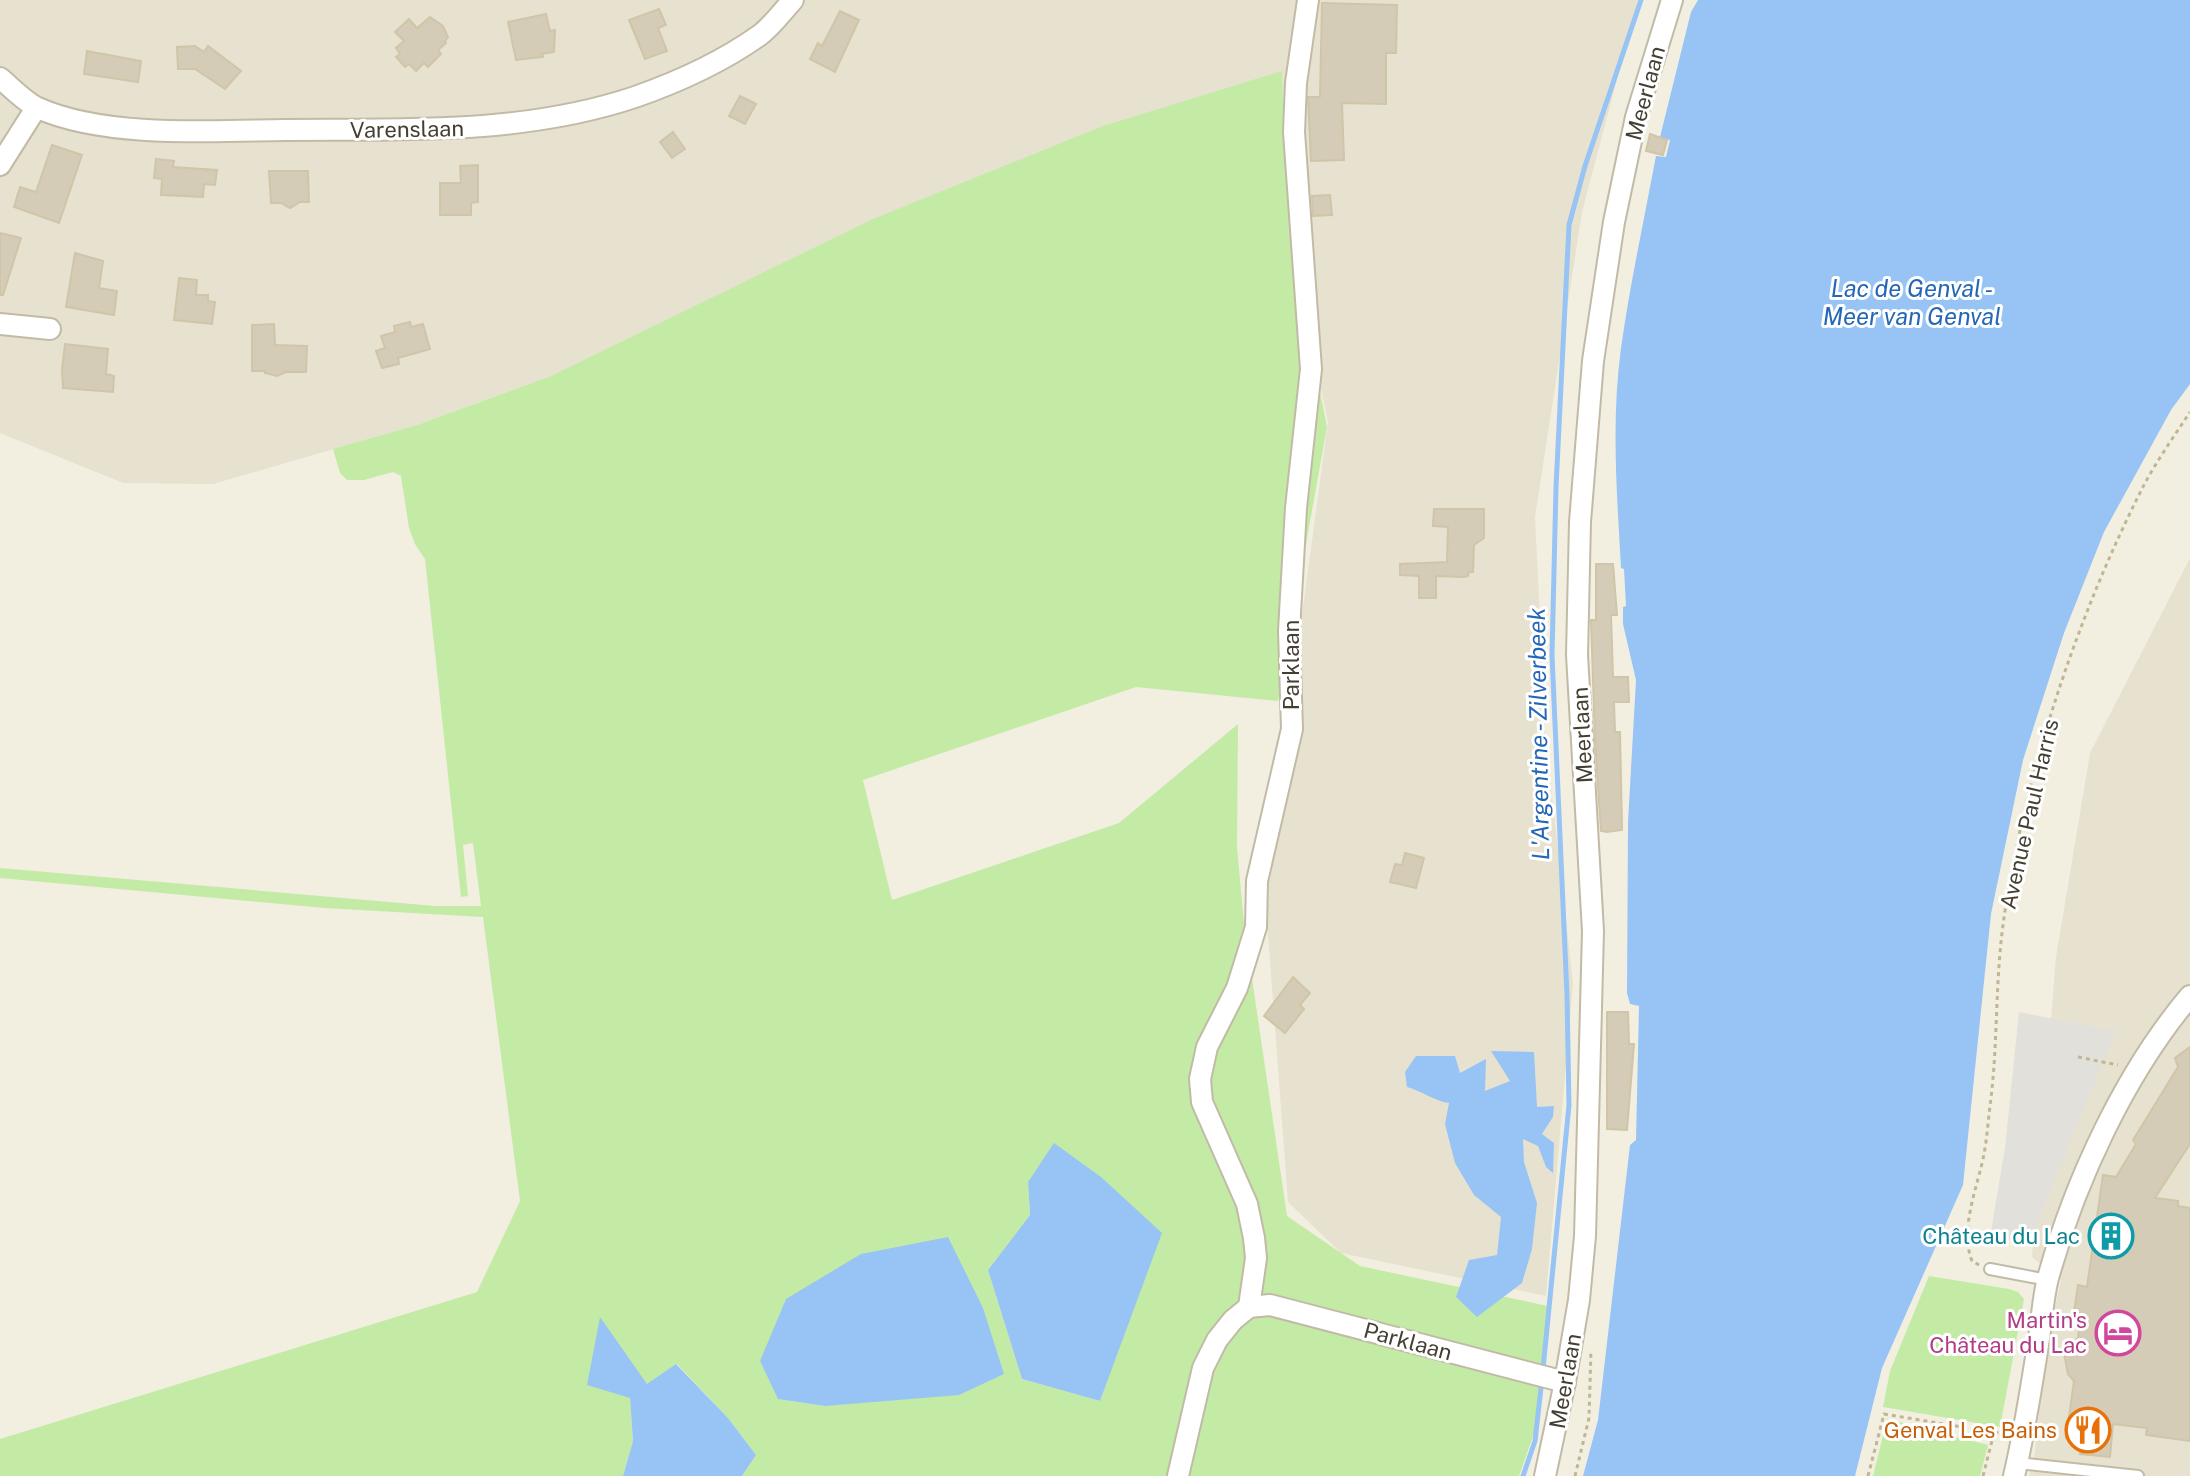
<svg xmlns="http://www.w3.org/2000/svg" width="2190" height="1476" viewBox="0 0 2190 1476" font-family="'Public Sans',sans-serif">
<style>
.residential{fill:#e7e2cf}
.green{fill:#c3eba6;fill-rule:evenodd}
.parking{fill:#e2e0da}
.water{fill:#97c4f5}
.lines{fill:none;stroke-linecap:round;stroke-linejoin:round}
.stream{stroke:#97c4f5;stroke-width:5}
.building{fill:#d4ccb6;stroke:#d0c5a8;stroke-width:2}
.service-casing{stroke:#c1bba6;stroke-width:14}
.minor-casing{stroke:#c1bba6;stroke-width:24}
.path{stroke:#c1b693;stroke-width:3;stroke-dasharray:4 4;stroke-linecap:butt}
.service{stroke:#fff;stroke-width:10}
.minor{stroke:#fff;stroke-width:20}
.labels{text-anchor:middle;stroke-width:6;stroke-linejoin:round;paint-order:stroke}
.street-label{font-size:22px;fill:#443f32;stroke:#fff}
.culture-label{font-size:22px;fill:#0d838f;stroke:#fff;text-anchor:end}
.hotel-label{font-size:22px;fill:#b23c85;stroke:#fff;text-anchor:end}
.food-label{font-size:22px;fill:#c56008;stroke:#fff;text-anchor:end}
.water-label{font-size:24px;font-style:italic;fill:#2467b7;stroke:#fff}
</style>
<rect width="100%" height="100%" fill="#f2efe1"/>
<!-- residential -->
<g class="residential">
<path d="M 0,0 L 1638,0 L 1582,212 L 1535,517 L 1546,742 L 1573,983 L 1546,1296 L 1341,1253 L 1288,1202 L 1260,827 L 1288,719 L 1328,422 L 1289,234 L 1282,71 L 551,376 L 417,425 L 213,484 L 123,483 L 0,433 Z"/>
<path d="M 2190,558 L 2190,1476 L 2029,1476 L 2034,1460 L 2045,1352 L 2061,1280 L 2032,1257 L 2056,957 L 2090,753 Z"/>
</g>
<!-- green -->
<g class="green">
<path d="M 1282,71 L 1289,234 L 1327,427 L 1278,701 L 1136,687 L 863,780 L 892,900 L 1119,823 L 1238,724 L 1237,847 L 1244,924 L 1287,1216 L 1360,1266 L 1548,1306 L 1538,1422 L 1519,1476 L 742,1476 L 756,1455 L 728,1418 L 677,1364 L 630,1398 L 633,1441 L 623,1476 L 0,1476 L 0,1439 L 477,1292 L 520,1201 L 483,917 L 324,908 L 0,878 L 0,868 L 435,906 L 481,906 L 473,843 L 463,845 L 468,896 L 461,897 L 425,559 L 415,544 L 409,528 L 401,476 L 393,472 L 364,480 L 347,480 L 340,473 L 333,449 L 417,425 L 551,376 L 873,219 L 1103,126 ZM 1028,1182 L 1127,1322 L 1100,1401 L 1022,1379 L 988,1270 L 1030,1215 ZM 760,1361 L 825,1406 L 779,1399 Z"/>
<path d="M 1929,1276 L 2009,1289 L 2018,1292 L 2024,1299 L 2000,1427 L 1883,1407 L 1890,1371 Z"/>
<path d="M 1887,1419 L 1988,1445 L 1980,1476 L 1873,1476 Z"/>
</g>
<!-- parking -->
<path class="parking" d="M 2019,1012 L 2116,1031 L 2029,1243 L 1990,1237 L 2005,1148 Z"/>
<!-- water -->
<g class="water">
<path d="M 1698,0 L 2190,0 L 2190,384 L 2171,410 L 2104,532 L 2064,633 L 2023,760 L 1991,914 L 1963,1185 L 1882,1368 L 1855,1476 L 1583,1476 L 1598,1420 L 1630,1145 L 1636,1140 L 1639,1006 L 1630,1004 L 1627,993 L 1628,822 L 1636,680 L 1623,624 L 1623,607 L 1626,606 L 1624,569 L 1621,568 C 1617,494 1611,422 1621,348 C 1630,284 1644,220 1656,156 L 1666,157 L 1670,140 L 1660,137 L 1691,12 Z"/>
<path d="M 1491,1051 L 1534,1052 L 1537,1107 L 1554,1106 L 1553,1117 L 1542,1134 L 1554,1143 L 1553,1173 L 1546,1167 L 1538,1146 L 1523,1139 L 1524,1162 L 1537,1203 L 1532,1249 L 1522,1283 L 1477,1317 L 1456,1297 L 1469,1260 L 1497,1255 L 1501,1217 L 1474,1195 L 1455,1163 L 1445,1124 L 1449,1103 C 1434,1101 1422,1091 1407,1087 L 1405,1072 L 1416,1056 L 1455,1056 L 1460,1073 L 1486,1059 L 1485,1091 L 1510,1081 Z"/>
<path d="M 1054,1143 L 1101,1177 L 1162,1233 L 1100,1401 L 1022,1379 L 988,1270 L 1030,1215 L 1028,1182 Z"/>
<path d="M 948,1237 L 983,1308 L 1004,1374 L 959,1395 L 825,1406 L 778,1399 L 760,1361 L 786,1299 L 861,1254 Z"/>
<path d="M 600,1317 L 647,1384 L 676,1364 L 728,1418 L 756,1455 L 742,1476 L 623,1476 L 633,1441 L 630,1398 L 587,1385 Z"/>
</g>
<g class="lines">
<!-- stream -->
<g class="stream">
<path d="M 1543,1369 L 1569,1105 L 1567,995 L 1552,655 L 1556,487 L 1569,225 L 1585,166 L 1641,0"/>
<path d="M 1523,1476 L 1535,1441 L 1542,1379"/>
</g>
</g>
<!-- building -->
<g class="building">
<path d="M 1322,3 L 1397,5 L 1396,53 L 1386,53 L 1386,104 L 1342,103 L 1344,160 L 1311,161 L 1308,97 L 1320,97 Z"/>
<path d="M 659,9 L 666,25 L 658,28 L 667,51 L 645,59 L 629,20 Z"/>
<path d="M 840,11 L 859,20 L 835,72 L 810,59 L 818,43 L 822,46 Z"/>
<path d="M 546,14 L 550,31 L 555,30 L 554,52 L 542,54 L 543,57 L 516,60 L 508,22 Z"/>
<path d="M 430,17 L 443,26 L 448,37 L 445,41 L 446,43 L 438,50 L 441,54 L 428,67 L 424,63 L 416,71 L 409,64 L 405,67 L 396,57 L 400,54 L 396,48 L 404,41 L 395,32 L 409,19 L 417,28 Z"/>
<path d="M 195,46 L 204,52 L 208,46 L 241,71 L 225,89 L 195,69 L 178,69 L 177,47 Z"/>
<path d="M 87,51 L 141,61 L 138,82 L 84,74 Z"/>
<path d="M 740,96 L 756,104 L 745,124 L 729,116 Z"/>
<path d="M 673,132 L 685,149 L 672,158 L 660,142 Z"/>
<path d="M 1650,134 L 1667,140 L 1663,155 L 1646,151 Z"/>
<path d="M 52,145 L 82,155 L 59,223 L 14,207 L 20,187 L 36,192 Z"/>
<path d="M 156,159 L 174,161 L 173,167 L 217,170 L 215,185 L 204,184 L 203,197 L 161,195 L 162,179 L 154,178 Z"/>
<path d="M 478,165 L 478,202 L 471,203 L 471,215 L 440,215 L 440,183 L 461,183 L 460,166 Z"/>
<path d="M 269,171 L 308,171 L 309,202 L 300,202 L 290,208 L 281,203 L 271,203 Z"/>
<path d="M 1330,195 L 1332,215 L 1313,216 L 1312,196 Z"/>
<path d="M 0,233 L 21,238 L 3,295 L 0,295 Z"/>
<path d="M 75,253 L 103,261 L 99,288 L 117,291 L 114,315 L 66,307 Z"/>
<path d="M 179,278 L 197,280 L 196,295 L 208,295 L 208,301 L 215,302 L 212,324 L 174,320 Z"/>
<path d="M 410,322 L 411,327 L 423,324 L 430,349 L 398,358 L 399,364 L 382,368 L 376,351 L 385,348 L 381,336 L 395,332 L 394,326 Z"/>
<path d="M 274,324 L 275,345 L 307,346 L 306,372 L 286,372 L 277,376 L 265,373 L 265,371 L 252,371 L 252,325 Z"/>
<path d="M 65,344 L 108,349 L 106,374 L 114,376 L 113,392 L 63,388 L 62,370 Z"/>
<path d="M 1434,509 L 1484,509 L 1484,538 L 1474,545 L 1473,572 L 1469,572 L 1468,576 L 1464,577 L 1436,576 L 1436,598 L 1419,598 L 1419,576 L 1400,575 L 1400,564 L 1447,562 L 1448,527 L 1433,526 Z"/>
<path d="M 1596,564 L 1613,564 L 1617,615 L 1611,615 L 1613,677 L 1628,677 L 1629,702 L 1614,702 L 1615,732 L 1620,732 L 1622,830 L 1607,832 L 1601,831 L 1595,741 L 1591,620 L 1596,620 Z"/>
<path d="M 1405,853 L 1424,858 L 1416,888 L 1390,882 L 1395,864 L 1402,865 Z"/>
<path d="M 1293,977 L 1310,993 L 1300,1005 L 1304,1009 L 1285,1033 L 1264,1016 Z"/>
<path d="M 1607,1012 L 1628,1012 L 1629,1044 L 1634,1044 L 1627,1130 L 1607,1129 Z"/>
<path d="M 2190,1047 L 2190,1144 L 2155,1198 L 2178,1201 L 2178,1206 L 2190,1208 L 2190,1441 L 2146,1435 L 2147,1428 L 2113,1424 L 2110,1457 L 2080,1454 L 2082,1440 L 2066,1438 L 2074,1381 L 2068,1374 L 2064,1353 L 2078,1338 L 2080,1320 L 2073,1319 L 2078,1285 L 2087,1287 L 2103,1175 L 2116,1177 L 2136,1144 L 2133,1140 L 2178,1067 L 2175,1058 Z"/>
</g>
<g class="lines">
<!-- service casing -->
<g class="service-casing">
<g id="service">
<path d="M 1990,1269 L 2048,1280"/>
<path d="M 2018,1463 L 2138,1476"/>
</g>
</g>
<!-- minor casing -->
<g class="minor-casing">
<g id="minor">
<path d="M 0,78 C 12,88 25,102 38,108 C 105,138 212,131 285,130 C 402,129 522,135 635,97 C 678,82 722,62 760,35 C 772,26 783,11 793,0"/>
<path d="M 0,165 L 36,108"/>
<path d="M 0,324 L 50,329"/>
<path d="M 1249,1307 L 1256,1258 L 1254,1238 L 1247,1204 L 1202,1102 L 1200,1079 L 1207,1047 L 1237,988 L 1256,927 L 1257,881 L 1292,729 L 1289,631 L 1296,508 L 1311,369 L 1294,132 L 1296,83 L 1308,0"/>
<path d="M 1178,1476 L 1203,1368 L 1217,1340 L 1233,1320 L 1249,1307 L 1270,1305 L 1565,1382"/>
<path d="M 1545,1476 L 1565,1382 L 1579,1300 L 1585,1236 L 1593,931 L 1577,655 L 1580,522 L 1593,361 L 1614,222 L 1636,117 L 1672,0"/>
<path d="M 2014,1476 C 2025,1430 2032,1384 2039,1338 C 2042,1318 2043,1297 2048,1278 C 2075,1181 2125,1073 2190,996"/>
</g>
</g>
<!-- path -->
<g class="path">
<path d="M 2078,1057 L 2118,1065"/>
<path d="M 1979,1265 L 1972,1261 C 1959,1229 1978,1186 1984,1154 C 1987,1138 1988,1122 1990,1106 C 1998,1046 1995,985 2003,925 C 2023,778 2077,615 2145,483 C 2158,459 2175,435 2190,412"/>
<path d="M 1575,1476 L 1589,1418 L 1591,1350"/>
<path d="M 1868,1476 L 1884,1414 L 2004,1434"/>
<path d="M 1983,1476 L 1994,1433"/>
</g>
<!-- service -->
<use href="#service" class="service"/>
<!-- minor -->
<use href="#minor" class="minor"/>
</g>
<!-- icons -->
<defs>
<g id="building-ring" transform="scale(2.3)"><circle r="9.5" fill="#fff" stroke="#0f9aa8" stroke-width="1.5"/><path d="M-4-6H4V6H1V3H-1V6H-4ZM-2.5-4.3h1.7v1.8h-1.7ZM.8-4.3h1.7v1.8H.8ZM-2.5-1h1.7V.8h-1.7ZM.8-1h1.7V.8H.8Z" fill="#0f9aa8"/></g>
<g id="hotel-ring" transform="scale(2.3)"><circle r="9.5" fill="#fff" stroke="#d1479c" stroke-width="1.5"/><path d="M-6-4.5h1.5V1H6V5H4.5V3h-9V5H-6ZM-4 0a1.8 1.8 0 1 1 3.6 0ZM.5 0V-2.5h3Q6-2.5 6 0Z" fill="#d1479c"/></g>
<g id="restaurant-ring" transform="scale(2.3)"><circle r="9.5" fill="#fff" stroke="#e8710a" stroke-width="1.5"/><path d="M-5-6h1v4h1v-4h1v4h1v-4h1v5L-1.5 .5V6h-2V.5L-5-1ZM5-6V6H3V1.5H1.5Q1.5-4 5-6Z" fill="#e8710a"/></g>
</defs>
<g fill-rule="evenodd">
<use href="#building-ring" x="2111" y="1236"/>
<use href="#hotel-ring" x="2118" y="1333"/>
<use href="#restaurant-ring" x="2088" y="1430"/>
</g>
<g class="labels">
<!-- street labels -->
<g class="street-label">
<text transform="translate(1645 93) rotate(-75)" y="8">Meerlaan</text>
<text transform="translate(407 129) rotate(-1)" y="8">Varenslaan</text>
<text transform="translate(1291 665) rotate(-90)" y="8">Parklaan</text>
<text transform="translate(1582 735) rotate(-93)" y="8">Meerlaan</text>
<text transform="translate(2029 814) rotate(-77)" y="8">Avenue Paul Harris</text>
<text transform="translate(1408 1341) rotate(15)" y="8">Parklaan</text>
<text transform="translate(1565 1381) rotate(-80)" y="8">Meerlaan</text>
</g>
<!-- culture labels -->
<g class="culture-label">
<text x="2080" y="1244">Château du Lac</text>
</g>
<!-- hotel labels -->
<g class="hotel-label">
<text x="2087" y="1328">Martin's<tspan x="2087" dy="25">Château du Lac</tspan></text>
</g>
<!-- food labels -->
<g class="food-label">
<text x="2057" y="1438">Genval Les Bains</text>
</g>
<!-- water labels -->
<g class="water-label">
<text x="1912" y="297">Lac de Genval -<tspan x="1912" dy="28">Meer van Genval</tspan></text>
<text transform="translate(1539 734) rotate(-91)" y="8">L'Argentine - Zilverbeek</text>
</g>
</g>
</svg>
